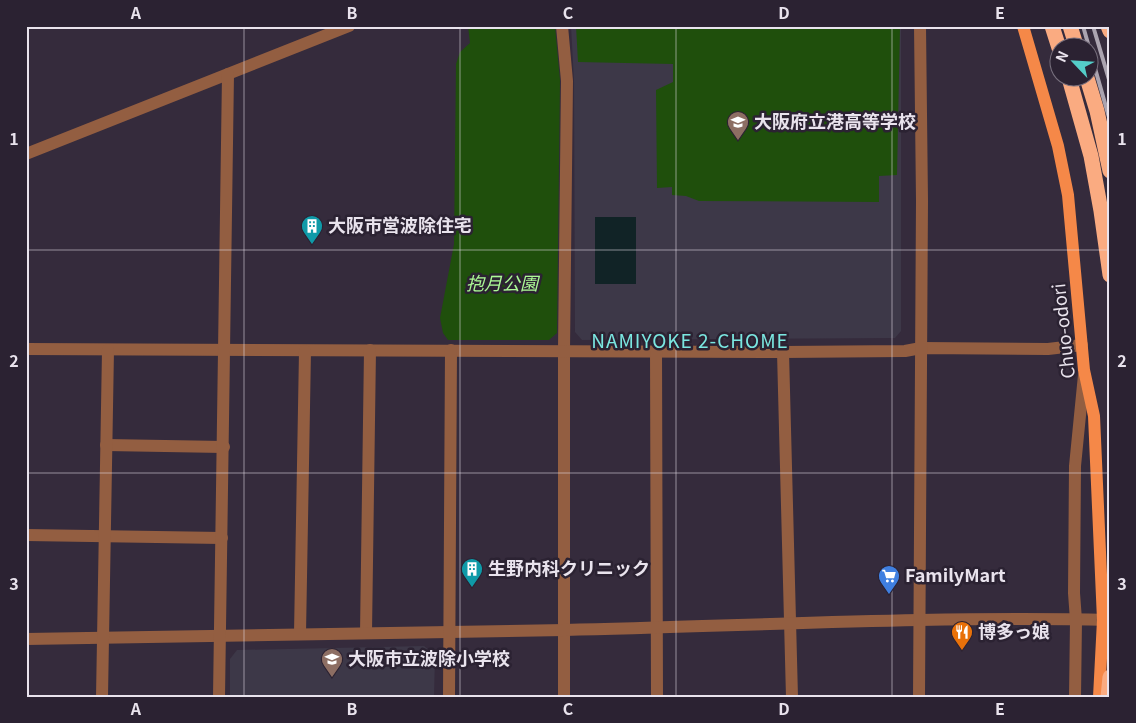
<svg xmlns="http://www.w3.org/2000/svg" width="1136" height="723" viewBox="0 0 1136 723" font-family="Georgia,'Noto Sans JP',serif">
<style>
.education{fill:#3d3848}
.green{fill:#1f4f0c}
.water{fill:#112326}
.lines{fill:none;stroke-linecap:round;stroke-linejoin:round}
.minor{stroke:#935e41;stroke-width:12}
.major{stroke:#f58848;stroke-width:12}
.highway{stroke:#faab81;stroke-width:15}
.rail{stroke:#aba4b0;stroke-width:4}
.grid{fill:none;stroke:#e9e3ed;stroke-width:1;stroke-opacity:0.55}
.labels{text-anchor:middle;stroke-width:5;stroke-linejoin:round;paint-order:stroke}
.poi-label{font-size:18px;font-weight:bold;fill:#e9e3ed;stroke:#2b2232;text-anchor:start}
.park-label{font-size:18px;font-style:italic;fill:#acf996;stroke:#2b2232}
.street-label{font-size:18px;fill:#e9e3ed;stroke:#2b2232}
.neighbourhood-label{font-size:19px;letter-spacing:1px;fill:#7be7e1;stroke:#2b2232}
.neatline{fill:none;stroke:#e9e3ed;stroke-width:2}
.grid-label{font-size:16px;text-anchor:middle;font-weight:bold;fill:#e9e3ed}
</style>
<rect width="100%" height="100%" fill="#352b3c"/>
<!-- education -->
<g class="education">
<path d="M 571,26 L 901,26 L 901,331 L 895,338 L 582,340 L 575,332 L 574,81 Z"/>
<path d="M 424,646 L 435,655 L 434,697 L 230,697 L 230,659 L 237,650 Z"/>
</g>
<!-- green -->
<g class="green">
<path d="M 468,26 L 555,26 L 560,80 L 557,333 L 549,340 L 448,340 L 443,333 L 440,318 L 454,244 L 456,64 L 460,52 L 470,43 Z"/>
<path d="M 576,26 L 900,26 L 897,175 L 879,176 L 879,202 L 699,201 L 686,196 L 672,195 L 672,187 L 657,188 L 656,90 L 673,82 L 673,64 L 578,62 Z"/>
</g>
<!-- water -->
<rect class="water" x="595" y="217" width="41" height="67"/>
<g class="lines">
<!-- minor -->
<g class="minor">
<path d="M 562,26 L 567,81 L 564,350 L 564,697"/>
<path d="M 26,154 L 349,26"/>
<path d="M 26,349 L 783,352 L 905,351 L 921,348 L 1048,349 L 1082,345"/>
<path d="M 656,350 L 657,697"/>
<path d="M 783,352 L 792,697"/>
<path d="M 106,445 L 224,447"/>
<path d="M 26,535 L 222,538"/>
<path d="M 366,633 L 370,350"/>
<path d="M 300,634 L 305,351"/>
<path d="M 26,639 C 206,636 386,634 565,630 C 747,626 928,616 1110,620"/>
<path d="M 102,697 L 108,350"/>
<path d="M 219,697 L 228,74"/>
<path d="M 449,697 L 451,350"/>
<path d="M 919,697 L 922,201 L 920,26"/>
<path d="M 1075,697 L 1076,620 L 1074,593 L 1075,466 L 1084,375"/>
</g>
<!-- major -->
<path class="major" d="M 1023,26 L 1058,146 L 1068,195 L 1084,370 L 1094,416 L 1103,620 L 1099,697"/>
<!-- highway -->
<g class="highway">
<path d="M 1052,26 L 1059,48"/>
<path d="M 1070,26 L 1077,48"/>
<path d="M 1108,26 L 1110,31"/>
<path d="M 1069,78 L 1091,156 L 1101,211 L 1110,275"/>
<path d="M 1087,78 L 1097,111 L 1110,171"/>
<path d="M 1108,697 L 1110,677"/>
</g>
<!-- rail -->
<g class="rail">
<path d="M 1083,26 L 1110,121"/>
<path d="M 1093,26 L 1110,83"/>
</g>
</g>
<!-- grid -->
<path class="grid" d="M 244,26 L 244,697M 460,26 L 460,697M 676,26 L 676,697M 892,26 L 892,697M 26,250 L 1110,250M 26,473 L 1110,473"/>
<!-- icons -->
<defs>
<g id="school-pin" transform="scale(1.125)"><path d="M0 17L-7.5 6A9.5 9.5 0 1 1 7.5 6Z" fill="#8d6e63" stroke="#2b2232"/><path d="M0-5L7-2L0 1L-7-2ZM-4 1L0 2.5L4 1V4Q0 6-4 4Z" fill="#fff"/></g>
<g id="building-pin" transform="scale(1.125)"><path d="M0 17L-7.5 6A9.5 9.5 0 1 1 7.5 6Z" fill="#0f9aa8" stroke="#2b2232"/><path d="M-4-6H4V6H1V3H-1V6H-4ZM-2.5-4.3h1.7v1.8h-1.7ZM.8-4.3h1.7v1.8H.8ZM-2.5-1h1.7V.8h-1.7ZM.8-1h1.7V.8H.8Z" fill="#fff"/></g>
<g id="supermarket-pin" transform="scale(1.125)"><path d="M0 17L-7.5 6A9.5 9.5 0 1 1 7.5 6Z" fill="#3f7fe0" stroke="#2b2232"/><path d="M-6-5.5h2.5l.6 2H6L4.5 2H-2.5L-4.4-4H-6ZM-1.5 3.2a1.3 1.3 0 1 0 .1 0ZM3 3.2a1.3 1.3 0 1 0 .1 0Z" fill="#fff"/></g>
<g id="restaurant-pin" transform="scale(1.125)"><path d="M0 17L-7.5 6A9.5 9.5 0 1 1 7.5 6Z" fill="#e8710a" stroke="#2b2232"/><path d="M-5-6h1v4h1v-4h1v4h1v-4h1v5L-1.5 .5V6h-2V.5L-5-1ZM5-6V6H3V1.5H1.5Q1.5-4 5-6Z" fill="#fff"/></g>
</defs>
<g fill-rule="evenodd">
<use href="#school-pin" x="738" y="122"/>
<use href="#building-pin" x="312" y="226"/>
<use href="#building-pin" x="472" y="569"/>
<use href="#supermarket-pin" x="889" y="576"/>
<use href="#restaurant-pin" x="962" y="632"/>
<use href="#school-pin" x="332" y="659"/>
</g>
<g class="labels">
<!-- poi labels -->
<g class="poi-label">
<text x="754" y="128">大阪府立港高等学校</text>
<text x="328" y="232">大阪市営波除住宅</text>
<text x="488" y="575">生野内科クリニック</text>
<text x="905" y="582">FamilyMart</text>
<text x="978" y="638">博多っ娘</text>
<text x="348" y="665">大阪市立波除小学校</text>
</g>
<!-- park labels -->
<g class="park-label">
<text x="502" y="290">抱月公園</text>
</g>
<!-- street labels -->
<g class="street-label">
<text transform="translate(1064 331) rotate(-96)" y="6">Chuo-odori</text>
</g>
<!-- neighbourhood labels -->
<g class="neighbourhood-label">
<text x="690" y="348">NAMIYOKE 2-CHOME</text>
</g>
</g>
<!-- border -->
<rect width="1136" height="723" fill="none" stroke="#2b2232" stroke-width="55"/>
<!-- north arrow -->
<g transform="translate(1074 62) rotate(295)"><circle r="24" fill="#2b2232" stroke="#776f7d"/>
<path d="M0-4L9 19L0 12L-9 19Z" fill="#54cdc8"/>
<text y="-8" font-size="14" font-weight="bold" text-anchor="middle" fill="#e9e3ed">N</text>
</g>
<rect x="28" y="28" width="1080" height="668" class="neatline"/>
<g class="grid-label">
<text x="136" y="19">A</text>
<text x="352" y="19">B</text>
<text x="568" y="19">C</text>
<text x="784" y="19">D</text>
<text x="1000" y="19">E</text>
<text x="14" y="145">1</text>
<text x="1122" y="145">1</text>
<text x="14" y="367">2</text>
<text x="1122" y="367">2</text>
<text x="14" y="590">3</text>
<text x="1122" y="590">3</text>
<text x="136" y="715">A</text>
<text x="352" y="715">B</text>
<text x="568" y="715">C</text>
<text x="784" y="715">D</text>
<text x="1000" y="715">E</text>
</g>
</svg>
